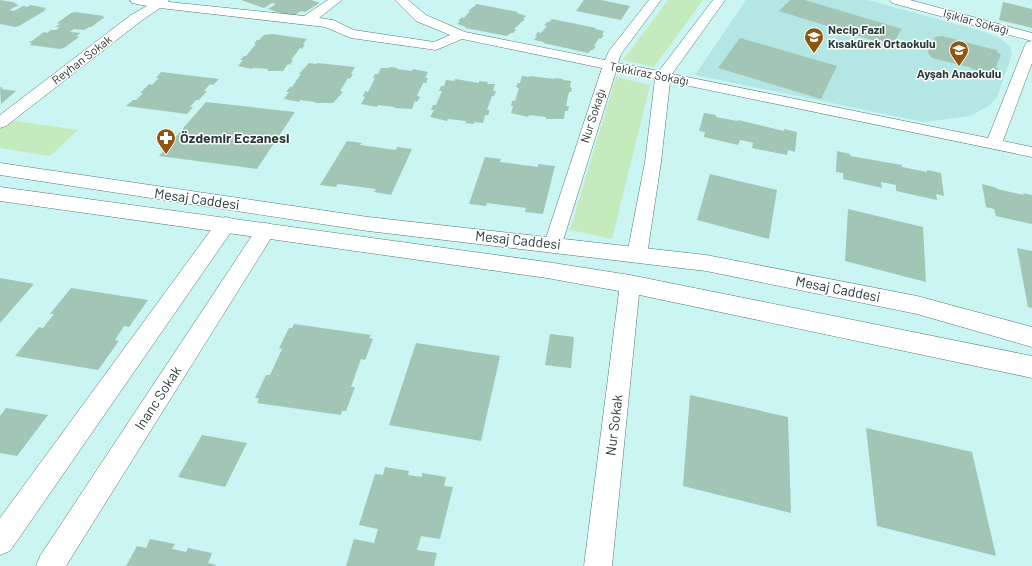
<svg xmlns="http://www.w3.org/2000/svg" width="1032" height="566" viewBox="0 0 1032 566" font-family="Barlow,sans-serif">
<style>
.built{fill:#b4e7e4}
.green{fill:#c5eabe}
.building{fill:#a2c5b5}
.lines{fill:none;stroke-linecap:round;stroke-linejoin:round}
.street-casing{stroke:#517876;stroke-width:1}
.secondary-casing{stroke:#517876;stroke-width:1}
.street{fill:#fff;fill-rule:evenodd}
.secondary{fill:#fff;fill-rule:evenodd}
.labels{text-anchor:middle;stroke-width:3;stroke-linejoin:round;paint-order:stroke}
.far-street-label{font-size:12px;fill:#293a39;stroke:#fff}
.far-poi-label{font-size:12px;font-weight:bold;fill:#293a39;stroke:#fff;text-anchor:start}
.poi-label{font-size:14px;font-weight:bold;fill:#293a39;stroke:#fff;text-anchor:start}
.street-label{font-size:14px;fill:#293a39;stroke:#fff}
</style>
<rect width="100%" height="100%" fill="#caf5f2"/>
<!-- built -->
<path class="built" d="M 746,0 L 868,0 L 981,31 L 1000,38 L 1010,46 L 1012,54 L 997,97 L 990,105 L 970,116 L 924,122 L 695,75 Z"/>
<!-- green -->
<g class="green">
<path d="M 668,0 L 703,0 L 654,67 L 623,60 Z"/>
<path d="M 616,77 L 650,85 L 612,239 L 570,230 Z"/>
<path d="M 9,120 L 78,130 L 50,156 L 0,148 L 0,128 Z"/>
</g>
<!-- building -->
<g class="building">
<path d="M 0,0 L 17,3 L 14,4 L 19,5 L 9,10 L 14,11 L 23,6 L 28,7 L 30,5 L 46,8 L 44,10 L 46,10 L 19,26 L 15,27 L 0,24 Z"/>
<path d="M 241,0 L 311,0 L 320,3 L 305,12 L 301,11 L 292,17 L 268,9 L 276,4 L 272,3 L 264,8 Z"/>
<path d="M 584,0 L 601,0 L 630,6 L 621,20 L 576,11 Z"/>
<path d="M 790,0 L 805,0 L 902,29 L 891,46 L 779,11 Z"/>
<path d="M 1003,2 L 1032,9 L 1032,28 L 999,20 Z"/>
<path d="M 477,4 L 518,12 L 517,13 L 526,16 L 523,19 L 525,19 L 514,29 L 516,30 L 513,33 L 511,33 L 507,36 L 465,28 L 466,27 L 457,24 L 460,21 L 458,21 L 462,17 L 464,18 L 470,11 L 468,11 Z"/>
<path d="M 76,12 L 104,16 L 102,17 L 105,17 L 91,27 L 89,27 L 84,30 L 74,29 L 70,32 L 81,33 L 76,36 L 79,37 L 64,48 L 60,49 L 30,45 L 32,43 L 29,43 L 44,32 L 47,33 L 51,30 L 56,30 L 60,27 L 55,27 L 60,24 L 57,23 L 71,13 Z"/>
<path d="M 552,19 L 596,28 L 595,29 L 604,31 L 602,35 L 604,35 L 601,39 L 599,38 L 594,46 L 596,46 L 593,50 L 591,50 L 588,53 L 543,43 L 544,42 L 534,40 L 537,36 L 535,36 L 538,32 L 541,33 L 547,26 L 544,25 L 547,22 L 549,22 Z"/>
<path d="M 272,34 L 307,39 L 303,44 L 305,44 L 302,49 L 300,48 L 291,60 L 293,60 L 290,65 L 288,64 L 283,71 L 267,71 L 268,69 L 253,68 L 252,69 L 238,66 L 243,60 L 240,60 L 244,56 L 246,56 L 256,44 L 254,44 L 257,40 L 259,40 L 264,35 Z"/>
<path d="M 942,36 L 996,50 L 1001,55 L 996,67 L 998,68 L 996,72 L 989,74 L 972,69 L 972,68 L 932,58 L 928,53 L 929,48 L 931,49 L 935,37 Z"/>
<path d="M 740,38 L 837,66 L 821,99 L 718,68 Z"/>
<path d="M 309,63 L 316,64 L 317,63 L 355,67 L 351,74 L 353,74 L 350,79 L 348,78 L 340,91 L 343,92 L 333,103 L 315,103 L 316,102 L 300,100 L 299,102 L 284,99 L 289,92 L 286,92 L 290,87 L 292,87 L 301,74 L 299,74 Z"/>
<path d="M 390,67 L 397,68 L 397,69 L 412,71 L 413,69 L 428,72 L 425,78 L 428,78 L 426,83 L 423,83 L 417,96 L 420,97 L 417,102 L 415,101 L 412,109 L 394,108 L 395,107 L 378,105 L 377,107 L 361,104 L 365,97 L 363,96 L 365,91 L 368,92 L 375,78 L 373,78 L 375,74 L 378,74 L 381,68 L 389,68 Z"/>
<path d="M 161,72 L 219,79 L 213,85 L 210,84 L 204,91 L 207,91 L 199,100 L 196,100 L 190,107 L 193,107 L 187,114 L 126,106 L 133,100 L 136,100 L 143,93 L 140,93 L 149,84 L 152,85 L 159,78 L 156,78 Z"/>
<path d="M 522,76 L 530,77 L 530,76 L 554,79 L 555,78 L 563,79 L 563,80 L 571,81 L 570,87 L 572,88 L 571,92 L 569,92 L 566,106 L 569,106 L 568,111 L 565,111 L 564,119 L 546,119 L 546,117 L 529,115 L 528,117 L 511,113 L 513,106 L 511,106 L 512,101 L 515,101 L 519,88 L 516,87 L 518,83 L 520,83 Z"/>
<path d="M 455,79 L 479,83 L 479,81 L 488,82 L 487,84 L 495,84 L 493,91 L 496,91 L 494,96 L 492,96 L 487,110 L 490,110 L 488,115 L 485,115 L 483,123 L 474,122 L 474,124 L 465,123 L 466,121 L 448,119 L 447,121 L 430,117 L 434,110 L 431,110 L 433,105 L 436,105 L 442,91 L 439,91 L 441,86 L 444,86 L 446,80 L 455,81 Z"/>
<path d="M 0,87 L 3,88 L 1,89 L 16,91 L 1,104 Z"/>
<path d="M 206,102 L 295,112 L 257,169 L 159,156 Z"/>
<path d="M 704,113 L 716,115 L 716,117 L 737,121 L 738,120 L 784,131 L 784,129 L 797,132 L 795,152 L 788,150 L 787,155 L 752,148 L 753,143 L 746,141 L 740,140 L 738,145 L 704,137 L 705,132 L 699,131 Z"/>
<path d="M 347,141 L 362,143 L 360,145 L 396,150 L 397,147 L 412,149 L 391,195 L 374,192 L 376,189 L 338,184 L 336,187 L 320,185 Z"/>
<path d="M 837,151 L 850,154 L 850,156 L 902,165 L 902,167 L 927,172 L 927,170 L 941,173 L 944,196 L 936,194 L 937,200 L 896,191 L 896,185 L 881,182 L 882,188 L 843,179 L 843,173 L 836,172 Z"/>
<path d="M 485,157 L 501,159 L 500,162 L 538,167 L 538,164 L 555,166 L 543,214 L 525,212 L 526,208 L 487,203 L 486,206 L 469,204 Z"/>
<path d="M 710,174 L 777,190 L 769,239 L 697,220 Z"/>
<path d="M 982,184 L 997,188 L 997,189 L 1024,195 L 1023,193 L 1032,195 L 1032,224 L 996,216 L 994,209 L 986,207 Z"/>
<path d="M 848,209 L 923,227 L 926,282 L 845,261 Z"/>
<path d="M 1017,248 L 1032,251 L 1032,308 L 1028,307 Z"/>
<path d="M 0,278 L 34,284 L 0,323 Z"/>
<path d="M 71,288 L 148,300 L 129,327 L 124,326 L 115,340 L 119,341 L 98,370 L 15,356 L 39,327 L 43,328 L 54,314 L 50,314 Z"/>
<path d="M 294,324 L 371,335 L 369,338 L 373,339 L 365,360 L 361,359 L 351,387 L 355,387 L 346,411 L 342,411 L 341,415 L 257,403 L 259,398 L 255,398 L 266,375 L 270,375 L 282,349 L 279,348 L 289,328 L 292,328 Z"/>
<path d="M 550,334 L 574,337 L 571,368 L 545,365 Z"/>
<path d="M 416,343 L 500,356 L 481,441 L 389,425 Z"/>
<path d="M 690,395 L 788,417 L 791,513 L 683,486 Z"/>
<path d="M 6,408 L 48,415 L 17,456 L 0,453 L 0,416 Z"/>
<path d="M 866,428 L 972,452 L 996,556 L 877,526 Z"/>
<path d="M 202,435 L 247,443 L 225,487 L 178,477 Z"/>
<path d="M 385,467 L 409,471 L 408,475 L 422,477 L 422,473 L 446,477 L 444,486 L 453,487 L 440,539 L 421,536 L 417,550 L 437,553 L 434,566 L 346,566 L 354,539 L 374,543 L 378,529 L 359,525 L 375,474 L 383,475 Z"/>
<path d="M 150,539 L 175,544 L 172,549 L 186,552 L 188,548 L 212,553 L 208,563 L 216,565 L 215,566 L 126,566 L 137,546 L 146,548 Z"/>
</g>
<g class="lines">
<!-- street casing -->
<g class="street-casing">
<g id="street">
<path d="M 130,0 L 168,0 L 169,2 L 304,16 L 328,0 L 342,0 L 319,18 L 333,20 L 354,30 L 434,42 L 450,35 L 416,21 L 395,0 L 408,0 L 426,15 L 465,32 L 605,60 L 609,51 L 649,0 L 661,0 L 621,54 L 618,63 L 659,71 L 713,0 L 725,0 L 672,74 L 988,138 L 1025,45 L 1027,42 L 1032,41 L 892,3 L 890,0 L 910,0 L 1032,33 L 1032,63 L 1003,141 L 1032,147 L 1032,157 L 670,82 L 661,162 L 647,255 L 644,260 L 637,262 L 630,260 L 627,255 L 645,162 L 655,79 L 616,71 L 562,244 L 560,249 L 553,251 L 546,249 L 544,244 L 602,68 L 462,39 L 436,50 L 351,38 L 325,27 L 160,8 L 141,21 L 6,126 L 0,128 L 0,115 L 131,15 L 147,6 L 132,3 Z"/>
<path d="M 226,217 L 233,219 L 235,224 L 233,229 L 10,551 L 0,555 L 0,518 L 219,219 Z"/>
<path d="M 266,223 L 273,225 L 275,230 L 273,235 L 66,566 L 36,566 L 40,556 L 259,225 Z"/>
<path d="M 630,276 L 637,278 L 640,284 L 612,566 L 584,566 L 620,284 L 623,278 Z"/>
</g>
</g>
<!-- secondary casing -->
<g class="secondary-casing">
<g id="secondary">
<path d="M 0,163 L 368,217 L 706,255 L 917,296 L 1032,327 L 1032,347 L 917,314 L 706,271 L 368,231 L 0,175 Z"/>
<path d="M 0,187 L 547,262 L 630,275 L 1032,356 L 1032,378 L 630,293 L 547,278 L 0,201 Z"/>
</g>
</g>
<!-- street -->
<use href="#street" class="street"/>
<!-- secondary -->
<use href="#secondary" class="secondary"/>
</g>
<!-- icons -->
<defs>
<g id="school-pin" transform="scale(1)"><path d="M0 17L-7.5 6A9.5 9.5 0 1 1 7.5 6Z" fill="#8f5610" stroke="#fff"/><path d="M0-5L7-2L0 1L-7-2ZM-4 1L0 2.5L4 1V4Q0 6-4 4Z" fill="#fff"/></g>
<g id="pharmacy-pin" transform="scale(1)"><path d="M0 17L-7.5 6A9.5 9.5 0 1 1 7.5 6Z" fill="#8f5610" stroke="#fff"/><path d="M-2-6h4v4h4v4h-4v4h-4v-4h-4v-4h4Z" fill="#fff"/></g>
</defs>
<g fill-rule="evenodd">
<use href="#school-pin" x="814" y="37"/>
<use href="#school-pin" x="959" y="50"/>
<use href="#pharmacy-pin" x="166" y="138"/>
</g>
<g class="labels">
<!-- far-street labels -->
<g class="far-street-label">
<text transform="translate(976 22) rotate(15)" y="4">Işıklar Sokağı</text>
<text transform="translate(82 60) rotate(-38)" y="4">Reyhan Sokak</text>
<text transform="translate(649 74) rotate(11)" y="4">Tekkiraz Sokağı</text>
<text transform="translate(593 116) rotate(-72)" y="4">Nur Sokağı</text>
</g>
<!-- far-poi labels -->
<g class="far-poi-label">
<text x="828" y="34">Necip Fazıl<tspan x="828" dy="14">Kısakürek Ortaokulu</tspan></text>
<text x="959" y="78" text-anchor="middle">Ayşah Anaokulu</text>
</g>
<!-- poi labels -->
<g class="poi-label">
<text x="180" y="143">Özdemir Eczanesi</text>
</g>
<!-- street labels -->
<g class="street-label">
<text transform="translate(197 199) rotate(8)" y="5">Mesaj Caddesi</text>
<text transform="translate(518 240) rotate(6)" y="5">Mesaj Caddesi</text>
<text transform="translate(838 289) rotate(11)" y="5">Mesaj Caddesi</text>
<text transform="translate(158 398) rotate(-57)" y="5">Inanc Sokak</text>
<text transform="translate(614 425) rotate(-83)" y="5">Nur Sokak</text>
</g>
</g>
</svg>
